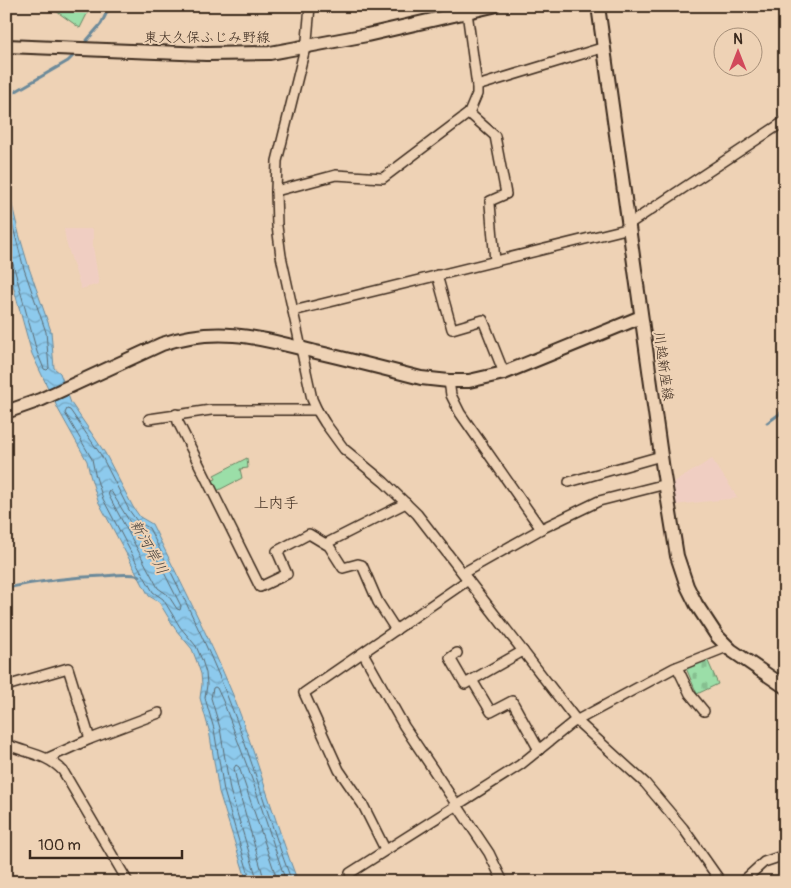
<svg xmlns="http://www.w3.org/2000/svg" width="791" height="888" viewBox="0 0 791 888" font-family="Pangolin,'Klee One',sans-serif">
<style>
.built{fill:#f0cec2}
.cemetery{fill:url(#cemetery-stones);stroke:#6b8463}
.green{fill:#9bdea8;stroke:#6b8463}
.water{fill:url(#water-waves);stroke:#6c8a9a}
.lines{fill:none;stroke-linecap:round;stroke-linejoin:round}
.shore{stroke:#5c6a71;stroke-width:1}
.stream{stroke:#6c8a9a;stroke-width:3}
.street-casing{stroke:#3b2a1e;stroke-width:12}
.secondary-casing{stroke:#3b2a1e;stroke-width:16}
.street{stroke:#eed2b5;stroke-width:9}
.secondary{stroke:#eed2b5;stroke-width:12}
.labels{text-anchor:middle;stroke-width:4;stroke-linejoin:round;paint-order:stroke}
.street-label{font-size:14px;fill:#3b2a1e;stroke:#eed2b5}
.neighbourhood-label{font-size:15px;fill:#3b2a1e;stroke:#eed2b5}
.water-label{font-size:15px;font-style:italic;fill:#47423d;stroke:#eed2b5}
</style>
<defs>
<pattern id="cemetery-stones" width="16" height="16" patternUnits="userSpaceOnUse" patternTransform="scale(1.25)"><rect width="16" height="16" fill="#9bdea8"/><path d="M2 7V4a2 2 0 0 1 4 0v3zM10 15v-3a2 2 0 0 1 4 0v3z" fill="#86bf90"/></pattern>
<pattern id="water-waves" width="16" height="10" patternUnits="userSpaceOnUse" patternTransform="scale(1.25)"><rect width="16" height="10" fill="#8dcaed"/><path d="M0 5q4-4 8 0t8 0" fill="none" stroke="#74a4bf"/></pattern>
</defs>
<rect width="100%" height="100%" fill="#eed2b5"/>
<filter id="ink" filterUnits="userSpaceOnUse"><feTurbulence type="fractalNoise" baseFrequency=".02" numOctaves="2"/><feDisplacementMap in="SourceGraphic" scale="10" xChannelSelector="R" yChannelSelector="G"/><feConvolveMatrix kernelMatrix="1 2 1 2 8 2 1 2 1" color-interpolation-filters="sRGB"/></filter>
<g filter="url(#ink)">
<!-- built -->
<g class="built">
<path d="M 64,229 L 93,229 L 93,246 L 99,284 L 81,289 L 66,242 Z"/>
<path d="M 712,459 L 738,498 L 674,505 L 671,484 Z"/>
</g>
<!-- cemetery -->
<path class="cemetery" d="M 707,659 L 718,684 L 697,694 L 686,668 Z"/>
<!-- green -->
<g class="green">
<path d="M 53,6 L 91,6 L 80,28 L 53,9 Z"/>
<path d="M 247,458 L 248,468 L 240,469 L 242,478 L 217,491 L 211,481 L 216,479 L 214,475 Z"/>
</g>
<!-- water -->
<path class="water" d="M 6,21 L 7,59 L 12,105 L 11,123 L 7,142 L 7,172 L 12,205 L 19,234 L 29,268 L 51,331 L 54,368 L 60,373 L 71,403 L 105,453 L 133,507 L 140,517 L 152,524 C 180,581 209,637 233,695 C 257,757 274,820 298,882 L 247,882 L 219,792 L 209,730 L 200,698 L 202,684 L 201,674 L 197,662 L 192,649 L 176,630 L 159,602 L 149,596 L 98,501 L 90,475 L 87,461 L 58,409 L 32,354 L 17,300 L 6,257 Z"/>
<g class="lines">
<!-- shore -->
<g class="shore">
<path d="M 6,200 L 24,269 L 46,332 L 49,368 L 47,370 L 44,369 L 37,352 L 13,264 L 11,261 L 6,260"/>
<path d="M 111,491 L 131,524 L 144,533 L 181,606 L 180,610 L 177,609 L 168,595 L 158,588 L 109,496 L 108,492 Z"/>
<path d="M 251,882 L 224,791 L 214,729 L 205,698 L 207,685 L 206,673 L 202,660 L 196,646 L 180,627 L 163,599 L 153,592 L 136,562 L 103,499 L 95,474 L 92,459 L 65,413 L 67,409 L 70,410 L 101,455 L 129,510 L 137,521 L 149,528 C 177,584 205,639 228,698 C 252,758 269,821 292,882"/>
<path d="M 258,882 L 230,790 L 220,728 L 211,698 L 213,688 L 215,687 L 217,688 L 223,701 L 253,782 L 286,882"/>
<path d="M 265,882 L 238,788 L 234,768 L 236,765 L 239,767 L 278,882"/>
</g>
<!-- stream -->
<g class="stream">
<path d="M 82,46 L 101,24 L 110,6"/>
<path d="M 6,97 L 68,61 L 76,53"/>
<path d="M 767,423 L 785,410"/>
<path d="M 6,588 C 39,581 71,577 104,576 C 116,575 128,573 140,576"/>
</g>
<!-- street casing -->
<g class="street-casing">
<g id="street">
<path d="M 310,6 L 307,40 L 277,161 L 276,191 L 277,226 L 281,256 L 312,399 L 317,410 L 325,423 L 344,449 L 384,482 L 417,514 L 577,721 L 645,783 L 683,828 L 721,882"/>
<path d="M 477,86 L 605,47"/>
<path d="M 469,113 L 495,136 L 506,194 L 490,201 L 490,204 L 495,261"/>
<path d="M 276,191 L 336,175 L 383,178 L 469,113 L 477,94 L 477,86 L 467,12"/>
<path d="M 629,224 L 785,121"/>
<path d="M 437,275 L 452,329 L 483,320 L 504,373"/>
<path d="M 293,311 L 630,228"/>
<path d="M 449,381 L 451,395 L 460,413 L 541,529"/>
<path d="M 176,414 L 178,422 L 260,587 L 287,574 L 277,551 L 309,534 L 329,546 L 343,568 L 358,564 L 362,565 L 378,602 L 396,630"/>
<path d="M 149,419 L 211,410 L 317,410"/>
<path d="M 569,482 L 661,456"/>
<path d="M 327,543 L 406,503"/>
<path d="M 463,573 L 541,529 L 599,501 L 666,484"/>
<path d="M 363,653 L 404,726 L 489,853 L 503,882"/>
<path d="M 457,653 L 450,658 L 465,684 L 523,651"/>
<path d="M 677,667 L 690,694 L 704,711"/>
<path d="M 472,680 L 491,712 L 512,701 L 539,750"/>
<path d="M 6,686 L 68,668 L 90,739"/>
<path d="M 6,744 C 27,754 46,753 63,771 L 128,882"/>
<path d="M 48,758 L 90,739 L 159,713"/>
<path d="M 385,849 L 363,805 L 339,770 L 304,693 L 468,580"/>
<path d="M 350,873 L 520,765 L 572,723 L 674,668 L 727,647"/>
<path d="M 742,882 L 764,862 L 785,855"/>
</g>
</g>
<!-- secondary casing -->
<g class="secondary-casing">
<g id="secondary">
<path d="M 598,6 L 663,470 L 677,556 L 687,586 L 696,604 L 717,636 L 731,650 L 785,687"/>
<path d="M 6,46 L 206,54 L 270,53 L 367,35 L 493,6"/>
<path d="M 6,412 L 40,400 L 162,344 C 219,325 260,338 316,352 C 351,360 386,369 421,378 L 449,381 L 469,381 L 504,373 L 641,317"/>
</g>
</g>
<!-- street -->
<use href="#street" class="street"/>
<!-- secondary -->
<use href="#secondary" class="secondary"/>
</g>
</g>
<g class="labels">
<!-- street labels -->
<g class="street-label">
<text x="207" y="42">東大久保ふじみ野線</text>
<text transform="translate(664 366) rotate(82)" y="5">川越新座線</text>
</g>
<!-- neighbourhood labels -->
<g class="neighbourhood-label">
<text x="276" y="508">上内手</text>
</g>
<!-- water labels -->
<g class="water-label">
<text transform="translate(149 547) rotate(61)" y="5">新河岸川</text>
</g>
</g>
<!-- margin -->
<rect width="791" height="888" fill="none" stroke="#eed2b5" stroke-width="25"/>
<rect x="12" y="12" width="766" height="863" fill="none" stroke="#3b2a1e" stroke-width="2" filter="url(#ink)"/>
<!-- north arrow -->
<g transform="translate(738 52)"><circle r="24" fill="#eed2b5" stroke="#a68f79"/>
<path d="M0-4L9 19L0 12L-9 19Z" fill="#d1495b"/>
<text y="-8" font-size="14" font-weight="bold" text-anchor="middle" fill="#3b2a1e">N</text>
</g>
<!-- scale -->
<path d="M30 850v8h152v-8" fill="none" stroke="#3b2a1e" stroke-width="2.5"/>
<text x="38" y="850" font-size="15" fill="#3b2a1e" stroke="#eed2b5" stroke-width="4" paint-order="stroke">100 m</text>
</svg>
